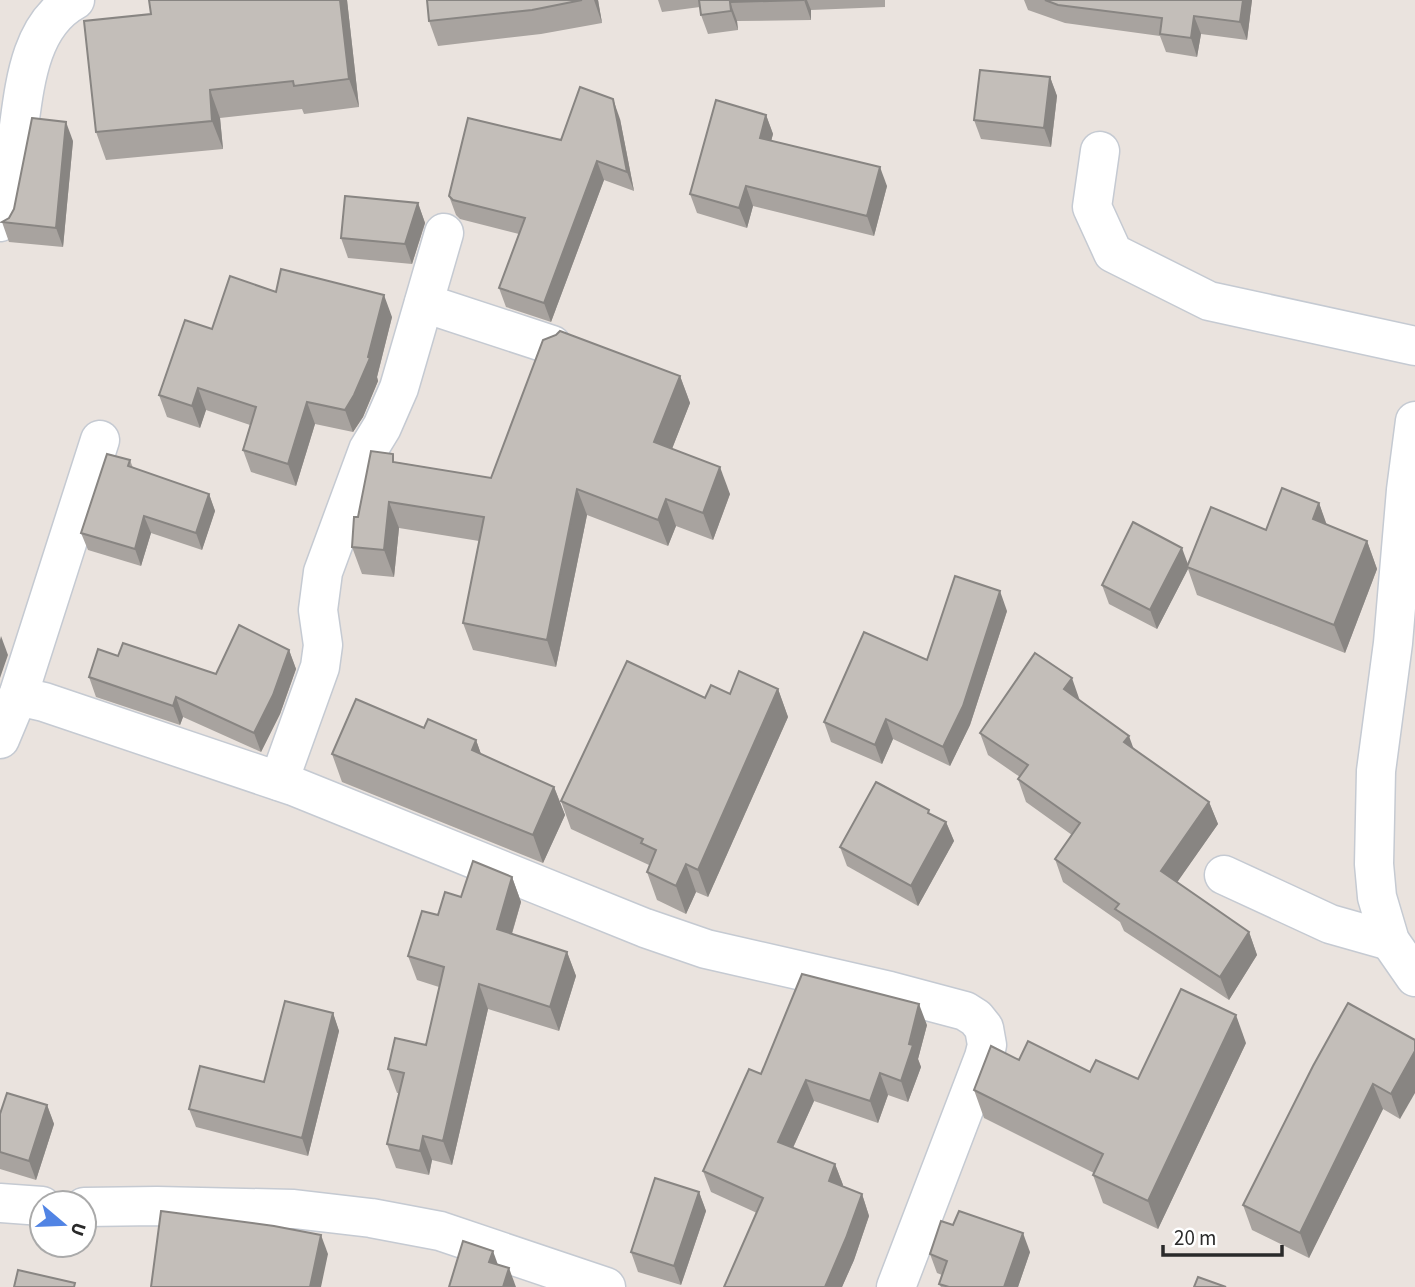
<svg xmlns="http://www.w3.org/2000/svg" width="1415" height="1287" viewBox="0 0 1415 1287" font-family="'Source Sans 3',sans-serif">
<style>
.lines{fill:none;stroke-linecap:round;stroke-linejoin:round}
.minor-casing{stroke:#c5cad2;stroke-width:41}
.minor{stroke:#fff;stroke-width:38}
.wall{fill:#a8a39f}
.shaded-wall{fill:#888582}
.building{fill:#c3beb9;stroke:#888582;stroke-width:2}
</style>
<rect width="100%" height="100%" fill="#eae3de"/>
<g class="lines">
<!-- minor casing -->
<g class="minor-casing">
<g id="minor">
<path d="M 1100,151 L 1092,207 L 1113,253 L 1209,301 L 1415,346"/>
<path d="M 0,222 C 7,198 12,172 16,147 C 24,98 25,27 75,0"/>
<path d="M 424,303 L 552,345"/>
<path d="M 1415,421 L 1406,490 L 1393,643 L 1376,771 L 1374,864 L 1377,897 L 1390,941 L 1415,977"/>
<path d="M 18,696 L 100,440"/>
<path d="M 0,739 L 18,696 L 44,702 L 293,786 L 645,928 L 706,949 L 890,991 L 965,1011 L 976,1018 L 984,1028 L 987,1045 L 984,1057 L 896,1287"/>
<path d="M 279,781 L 320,667 L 323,645 L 318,610 L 323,572 L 368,450 L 382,427 L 399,388 L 444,233"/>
<path d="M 1224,875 L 1330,924 L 1390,941"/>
<path d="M 0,1203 L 42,1206"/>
<path d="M 84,1207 L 157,1206 L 294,1209 L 371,1218 L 440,1231 L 606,1287"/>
</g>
</g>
<!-- minor -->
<use href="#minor" class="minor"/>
</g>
<!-- wall -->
<g class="wall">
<path d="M 347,0 L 359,107 L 304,114 L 302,109 L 220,118 L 223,149 L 106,160 L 96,132 Z"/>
<path d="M 427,0 L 598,0 L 602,23 L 541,34 L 438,46 L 429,21 Z"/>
<path d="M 658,0 L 885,0 L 885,7 L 811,10 L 811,20 L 737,21 L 738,30 L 708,34 L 701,15 L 700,7 L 662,12 Z"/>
<path d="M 1024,0 L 1252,0 L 1247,40 L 1201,34 L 1197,57 L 1166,52 L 1160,36 L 1065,23 L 1028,10 Z"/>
<path d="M 1050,77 L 1057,96 L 1051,147 L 981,139 L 974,120 Z"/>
<path d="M 766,115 L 773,134 L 771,141 L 887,186 L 874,236 L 753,206 L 747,228 L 697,213 L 690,194 Z"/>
<path d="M 620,119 L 634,191 L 604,180 L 551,322 L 506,307 L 499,288 L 519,234 L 460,219 L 456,215 L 449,196 L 561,140 Z"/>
<path d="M 73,141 L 63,247 L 9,242 L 2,222 L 9,218 Z"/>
<path d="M 418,203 L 425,223 L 412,264 L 348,258 L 341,238 Z"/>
<path d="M 276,292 L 392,317 L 377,377 L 378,381 L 363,417 L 353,432 L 315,424 L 296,486 L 251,472 L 243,450 L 250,425 L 206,410 L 200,428 L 167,417 L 159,395 L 212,329 Z"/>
<path d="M 680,376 L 690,403 L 672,449 L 730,494 L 713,540 L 676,526 L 668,546 L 587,515 L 556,667 L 473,650 L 463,623 L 479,541 L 399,528 L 394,577 L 362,574 L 352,547 L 358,517 L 396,462 L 491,478 Z"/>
<path d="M 130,460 L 133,468 L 209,494 L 215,511 L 202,550 L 151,533 L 141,566 L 88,550 L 81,533 Z"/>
<path d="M 1319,503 L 1326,524 L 1367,541 L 1377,569 L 1345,653 L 1197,595 L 1188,569 L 1157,629 L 1109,604 L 1102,585 L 1188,565 L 1266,530 Z"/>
<path d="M 1007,611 L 970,725 L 950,766 L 893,739 L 882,764 L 831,742 L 824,722 Z"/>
<path d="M 289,650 L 296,669 L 280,714 L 261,752 L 183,717 L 180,725 L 96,697 L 89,677 L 118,656 L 216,674 Z"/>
<path d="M 778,689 L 788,717 L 708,897 L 696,892 L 686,914 L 657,900 L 647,872 L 649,866 L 649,865 L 571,829 L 561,801 L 705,698 L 730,694 Z"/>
<path d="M 1080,700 L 1134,749 L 1209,802 L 1218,824 L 1177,882 L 1249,932 L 1257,955 L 1229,1000 L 1124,931 L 1120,922 L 1063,882 L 1055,859 L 1072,835 L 1026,802 L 1018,779 L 1020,777 L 988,755 L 980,733 Z"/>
<path d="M 424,728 L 476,740 L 481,754 L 554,787 L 565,815 L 543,863 L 342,782 L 332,754 Z"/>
<path d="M 930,814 L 946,822 L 954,841 L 918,906 L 847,866 L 840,847 Z"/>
<path d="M 512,877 L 521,902 L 512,934 L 567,952 L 576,976 L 559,1031 L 488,1009 L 452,1165 L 432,1160 L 429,1175 L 396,1168 L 387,1144 L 399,1093 L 397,1093 L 388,1069 L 426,1045 L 439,987 L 417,980 L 408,956 L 461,897 Z"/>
<path d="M 333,1013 L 339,1031 L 308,1156 L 196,1127 L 189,1109 L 264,1082 Z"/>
<path d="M 927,1025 L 918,1059 L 921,1067 L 908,1102 L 888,1095 L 878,1123 L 814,1101 L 793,1148 L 835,1164 L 843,1185 L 842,1187 L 862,1194 L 869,1216 L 854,1260 L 842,1287 L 724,1287 L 757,1213 L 711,1192 L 703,1171 L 761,1074 Z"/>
<path d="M 1415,1040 L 1400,1119 L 1383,1109 L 1309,1258 L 1252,1230 L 1243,1205 Z"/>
<path d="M 1246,1043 L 1158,1229 L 1103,1203 L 1093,1175 L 1094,1173 L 984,1118 L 974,1090 L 1019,1060 L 1138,1079 Z"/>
<path d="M 47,1105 L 54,1124 L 36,1180 L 0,1169 L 0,1152 Z"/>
<path d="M 699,1192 L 706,1211 L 681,1285 L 638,1272 L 631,1252 Z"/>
<path d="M 1030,1252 L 1018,1287 L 941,1287 L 939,1284 L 942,1275 L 937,1273 L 930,1254 Z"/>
</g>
<!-- shaded-wall -->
<g class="shaded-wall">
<path d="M 340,0 L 347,0 L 359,107 L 349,79 Z"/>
<path d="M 594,0 L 598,0 L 602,23 Z"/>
<path d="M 804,0 L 807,0 L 811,10 L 811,20 Z"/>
<path d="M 1243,0 L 1252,0 L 1247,40 L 1240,22 Z"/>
<path d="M 730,2 L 737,21 L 738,30 L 731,11 Z"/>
<path d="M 1194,16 L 1201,34 L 1197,57 L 1191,38 Z"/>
<path d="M 1050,77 L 1057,96 L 1051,147 L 1044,128 Z"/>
<path d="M 210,90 L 220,118 L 223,149 L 212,121 Z"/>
<path d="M 613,99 L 620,119 L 634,191 L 627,172 Z"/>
<path d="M 766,115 L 773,134 L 767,157 L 760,138 Z"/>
<path d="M 66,122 L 73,141 L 63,247 L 56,228 Z"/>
<path d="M 597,161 L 604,180 L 551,322 L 544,303 Z"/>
<path d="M 880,167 L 887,186 L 874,236 L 867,216 Z"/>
<path d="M 746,186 L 753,206 L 747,228 L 739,208 Z"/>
<path d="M 418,203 L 425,223 L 412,264 L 405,244 Z"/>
<path d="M 384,295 L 392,317 L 377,377 L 378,381 L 363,417 L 353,432 L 345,410 L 368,357 Z"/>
<path d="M 680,376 L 690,403 L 664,469 L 654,442 Z"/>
<path d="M 198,388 L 206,410 L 200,428 L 192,406 Z"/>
<path d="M 307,402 L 315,424 L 296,486 L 288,464 Z"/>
<path d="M 720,467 L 730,494 L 713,540 L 703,513 Z"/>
<path d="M 577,489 L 587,515 L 556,667 L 547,640 Z"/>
<path d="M 209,494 L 215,511 L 202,550 L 196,533 Z"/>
<path d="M 666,499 L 676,526 L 668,546 L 658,520 Z"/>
<path d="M 389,502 L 399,528 L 394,577 L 384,550 Z"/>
<path d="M 1319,503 L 1329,531 L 1313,519 Z"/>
<path d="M 144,516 L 151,533 L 141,566 L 135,549 Z"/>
<path d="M 1367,541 L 1377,569 L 1345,653 L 1334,625 Z"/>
<path d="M 1182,548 L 1189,567 L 1187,567 L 1188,569 L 1157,629 L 1150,610 Z"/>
<path d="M 1000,591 L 1007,611 L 970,725 L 950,766 L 943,747 Z"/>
<path d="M 1,636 L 8,655 L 0,678 L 0,640 Z"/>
<path d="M 289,650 L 296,669 L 280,714 L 261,752 L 254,733 Z"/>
<path d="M 1072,678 L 1080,701 L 1064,689 Z"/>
<path d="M 778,689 L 788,717 L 708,897 L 698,870 Z"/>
<path d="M 176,697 L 183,717 L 180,725 L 173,706 Z"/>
<path d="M 886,719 L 893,739 L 882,764 L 875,745 Z"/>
<path d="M 1129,736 L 1137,758 L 1124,742 Z"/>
<path d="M 476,740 L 486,768 L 472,750 Z"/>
<path d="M 554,787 L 565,815 L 543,863 L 533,835 Z"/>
<path d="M 1209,802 L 1218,824 L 1169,894 L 1161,871 Z"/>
<path d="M 946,822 L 954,841 L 918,906 L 911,886 Z"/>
<path d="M 686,864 L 696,892 L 686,914 L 676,886 Z"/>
<path d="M 512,877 L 521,902 L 506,953 L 497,929 Z"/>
<path d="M 1249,932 L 1257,955 L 1229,1000 L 1220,977 Z"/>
<path d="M 567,952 L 576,976 L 559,1031 L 550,1007 Z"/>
<path d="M 479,984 L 488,1009 L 452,1165 L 443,1141 Z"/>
<path d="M 919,1004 L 927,1025 L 918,1059 L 921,1067 L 908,1102 L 901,1081 Z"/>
<path d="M 333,1013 L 339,1031 L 308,1156 L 302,1138 Z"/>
<path d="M 1236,1015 L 1246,1043 L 1158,1229 L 1148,1201 Z"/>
<path d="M 1415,1051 L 1415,1093 L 1400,1119 L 1391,1094 Z"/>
<path d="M 880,1073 L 888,1095 L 878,1123 L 870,1101 Z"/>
<path d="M 806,1080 L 814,1101 L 786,1163 L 778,1142 Z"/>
<path d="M 1373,1084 L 1383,1109 L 1309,1258 L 1300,1233 Z"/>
<path d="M 47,1105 L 54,1124 L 36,1180 L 29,1161 Z"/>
<path d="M 423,1136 L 432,1160 L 429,1175 L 420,1151 Z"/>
<path d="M 835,1164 L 843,1185 L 836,1203 L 829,1181 Z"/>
<path d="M 699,1192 L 706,1211 L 681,1285 L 674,1266 Z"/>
<path d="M 862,1194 L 869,1216 L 854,1260 L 842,1287 L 825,1287 Z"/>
<path d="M 1023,1233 L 1030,1252 L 1018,1287 L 1004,1287 Z"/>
<path d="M 321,1235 L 328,1254 L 321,1287 L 310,1287 Z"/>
<path d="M 493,1251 L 502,1276 L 489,1262 Z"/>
<path d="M 509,1268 L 516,1287 L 503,1287 Z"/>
</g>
<!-- building -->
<g class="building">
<path d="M 149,0 L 340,0 L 349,79 L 294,86 L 293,81 L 210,90 L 212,121 L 96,132 L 84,21 L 151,14 Z"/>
<path d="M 427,0 L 582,0 L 532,10 L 429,21 Z"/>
<path d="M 699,0 L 804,0 L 730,2 L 731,11 L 701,15 Z"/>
<path d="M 1045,0 L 1243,0 L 1240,22 L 1194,16 L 1191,38 L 1160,34 L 1162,18 L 1058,5 Z"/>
<path d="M 980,70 L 1050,77 L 1044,128 L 974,120 Z"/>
<path d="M 580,87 L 613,99 L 627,172 L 597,161 L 544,303 L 499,288 L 525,218 L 453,200 L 449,196 L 468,118 L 561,140 Z"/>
<path d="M 716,100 L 766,115 L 760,138 L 880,167 L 867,216 L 746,186 L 739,208 L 690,194 Z"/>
<path d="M 32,118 L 66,122 L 56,228 L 2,222 L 9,218 L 14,209 Z"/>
<path d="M 345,196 L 418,203 L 405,244 L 341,238 Z"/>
<path d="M 281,269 L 384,295 L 368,357 L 370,358 L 354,395 L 345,410 L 307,402 L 288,464 L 243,450 L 256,407 L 198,388 L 192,406 L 159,395 L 185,320 L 212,329 L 230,276 L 276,292 Z"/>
<path d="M 560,331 L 680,376 L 654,442 L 720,467 L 703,513 L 666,499 L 658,520 L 577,489 L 547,640 L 463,623 L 484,517 L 389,502 L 384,550 L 352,547 L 354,517 L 358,517 L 371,451 L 393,454 L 393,462 L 491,478 L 543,340 L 556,335 Z"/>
<path d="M 107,454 L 130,460 L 128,466 L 209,494 L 196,533 L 144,516 L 135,549 L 81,533 Z"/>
<path d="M 1282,488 L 1319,503 L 1313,519 L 1367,541 L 1334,625 L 1187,567 L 1211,507 L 1266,530 Z"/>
<path d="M 1133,522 L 1182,548 L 1150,610 L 1102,585 Z"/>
<path d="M 955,576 L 1000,591 L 963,706 L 943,747 L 886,719 L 875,745 L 824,722 L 864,632 L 927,660 Z"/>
<path d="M 239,625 L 289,650 L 273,695 L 254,733 L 176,697 L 173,706 L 89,677 L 98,649 L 118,656 L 123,643 L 216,674 Z"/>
<path d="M 1035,653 L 1072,678 L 1064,689 L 1129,736 L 1124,742 L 1209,802 L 1161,871 L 1249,932 L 1220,977 L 1115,909 L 1119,904 L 1055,859 L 1080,823 L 1018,779 L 1028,765 L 980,733 Z"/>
<path d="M 627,661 L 705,698 L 711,685 L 730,694 L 739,671 L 778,689 L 698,870 L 686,864 L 676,886 L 647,872 L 656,850 L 641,843 L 643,839 L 561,801 Z"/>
<path d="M 356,699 L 424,728 L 428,719 L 476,740 L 472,750 L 554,787 L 533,835 L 332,754 Z"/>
<path d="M 876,782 L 929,810 L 928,813 L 946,822 L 911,886 L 840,847 Z"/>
<path d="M 473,861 L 512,877 L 497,929 L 567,952 L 550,1007 L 479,984 L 443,1141 L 423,1136 L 420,1151 L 387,1144 L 404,1073 L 388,1069 L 395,1038 L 426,1045 L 444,967 L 408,956 L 422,911 L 438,915 L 445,892 L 461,897 Z"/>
<path d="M 802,974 L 919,1004 L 909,1044 L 913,1045 L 901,1081 L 880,1073 L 870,1101 L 806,1080 L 778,1142 L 835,1164 L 829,1181 L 862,1194 L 846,1238 L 825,1287 L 724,1287 L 763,1198 L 703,1171 L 749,1069 L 761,1074 Z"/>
<path d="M 1181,989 L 1236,1015 L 1148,1201 L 1093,1175 L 1103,1154 L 974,1090 L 991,1046 L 1019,1060 L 1028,1041 L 1090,1072 L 1096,1060 L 1138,1079 Z"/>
<path d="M 285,1001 L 333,1013 L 302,1138 L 189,1109 L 200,1066 L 264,1082 Z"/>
<path d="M 1348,1003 L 1415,1040 L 1415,1051 L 1391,1094 L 1373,1084 L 1300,1233 L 1243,1205 L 1313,1066 Z"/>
<path d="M 7,1093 L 47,1105 L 29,1161 L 0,1152 L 0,1114 Z"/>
<path d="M 655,1178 L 699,1192 L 674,1266 L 631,1252 Z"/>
<path d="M 161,1211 L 274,1226 L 321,1235 L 310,1287 L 151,1287 Z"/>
<path d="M 959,1211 L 1023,1233 L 1004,1287 L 949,1287 L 939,1284 L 947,1261 L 930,1254 L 941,1221 L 953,1225 Z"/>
<path d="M 463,1241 L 493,1251 L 489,1262 L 509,1268 L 503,1287 L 449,1287 Z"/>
<path d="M 18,1270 L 75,1283 L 74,1287 L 14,1287 Z"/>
<path d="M 1198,1277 L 1226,1287 L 1194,1287 Z"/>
</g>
<!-- north arrow -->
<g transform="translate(63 1224) rotate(109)"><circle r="33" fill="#ffffff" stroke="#aaaaaa" stroke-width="2"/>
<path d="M0-5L12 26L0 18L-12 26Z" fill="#5184e4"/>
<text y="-10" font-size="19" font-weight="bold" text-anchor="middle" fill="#2a2a2a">U</text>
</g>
<!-- scale -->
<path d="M1163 1245v10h119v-10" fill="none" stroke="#2a2a2a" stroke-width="3.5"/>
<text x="1174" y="1245" font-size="21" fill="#2a2a2a" stroke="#ffffff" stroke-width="5" paint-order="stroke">20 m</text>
</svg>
